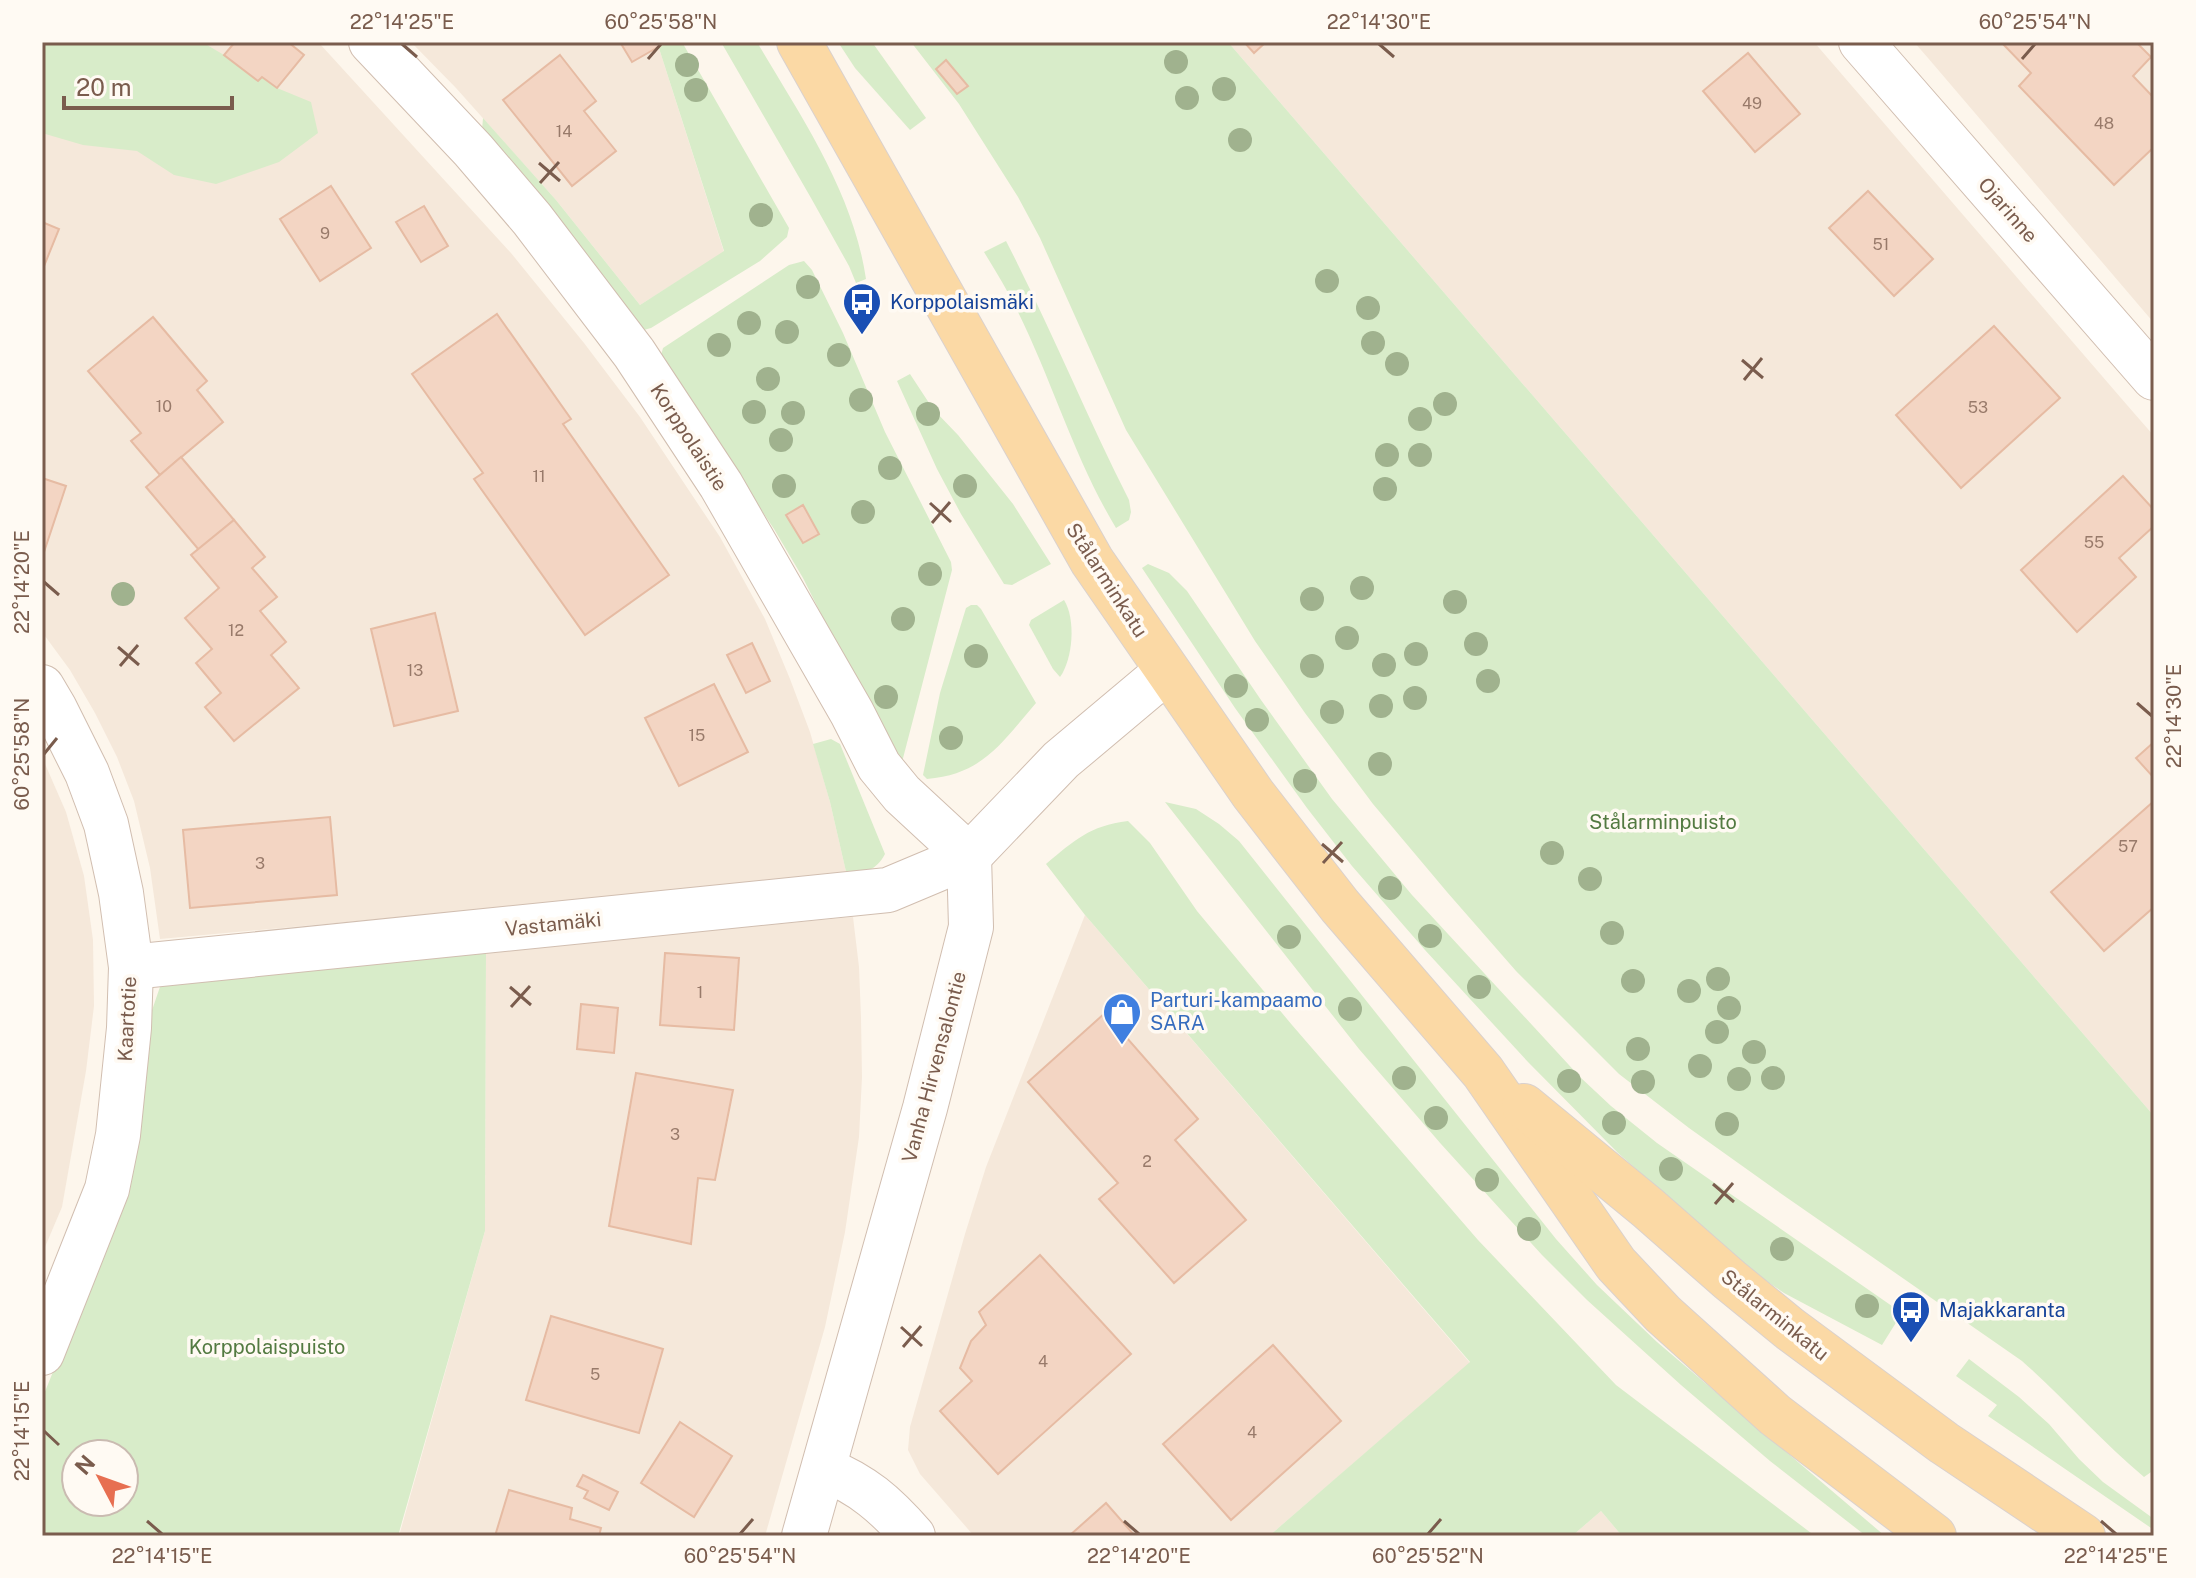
<svg xmlns="http://www.w3.org/2000/svg" width="2196" height="1578" viewBox="0 0 2196 1578" font-family="'Public Sans',sans-serif">
<style>
.residential{fill:#f5e8da}
.green{fill:#d8ecc9;fill-rule:evenodd}
.building{fill:#f3d5c3;stroke:#e6bba3;stroke-width:2}
.lines{fill:none;stroke-linecap:round;stroke-linejoin:round}
.minor-casing{stroke:#d1beb0;stroke-width:46}
.major-casing{stroke:#dad1cd;stroke-width:46}
.minor{stroke:#fff;stroke-width:44}
.major{stroke:#fbd9a5;stroke-width:44}
.tree{fill:#a0b28e}
.ticks{fill:none;stroke:#7a5c4d;stroke-width:3}
.labels{text-anchor:middle;stroke-width:7;stroke-linejoin:round;paint-order:stroke}
.number-label{font-size:16px;fill:#987a6a}
.street-label{font-size:20px;fill:#7a5c4d;stroke:#fffaf3}
.transit-label{font-size:20px;fill:#164399;stroke:#fffaf3;text-anchor:start}
.park-label{font-size:20px;fill:#537a41;stroke:#fffaf3}
.shop-label{font-size:20px;fill:#366cbe;stroke:#fffaf3;text-anchor:start}
.neatline{fill:none;stroke:#7a5c4d;stroke-width:3}
.ticks-label{font-size:20px;text-anchor:middle;fill:#7a5c4d}
</style>
<rect width="100%" height="100%" fill="#fdf6ec"/>
<!-- residential -->
<g class="residential">
<path d="M 42,42 L 319,42 L 320,44 L 511,253 L 584,343 L 640,417 L 720,537 L 765,619 L 790,679 L 810,732 L 830,802 L 847,876 L 160,939 L 150,868 L 134,801 L 117,757 L 95,713 L 70,670 L 42,632 Z"/>
<path d="M 411,42 L 657,42 L 724,252 L 640,305 L 556,200 L 456,88 Z"/>
<path d="M 1228,42 L 1814,42 L 2127,405 L 2154,436 L 2154,1116 Z"/>
<path d="M 1914,42 L 2154,42 L 2154,323 L 1928,58 Z"/>
<path d="M 42,757 L 66,812 L 84,876 L 93,940 L 94,1006 L 86,1071 L 62,1207 L 42,1254 Z"/>
<path d="M 1085,915 L 1470,1363 L 1269,1536 L 974,1536 L 920,1474 L 908,1450 L 910,1427 L 965,1234 L 986,1167 Z"/>
<path d="M 853,917 L 859,967 L 861,1018 L 862,1077 L 859,1137 L 845,1232 L 825,1327 L 765,1536 L 399,1536 L 485,1231 L 486,951 Z"/>
<path d="M 1601,1511 L 1622,1536 L 1572,1536 Z"/>
</g>
<!-- green -->
<g class="green">
<path d="M 42,42 L 202,42 L 224,55 L 258,81 L 262,77 L 277,88 L 311,102 L 318,133 L 279,162 L 216,184 L 174,175 L 137,151 L 83,145 L 42,133 Z"/>
<path d="M 657,42 L 682,42 L 789,228 L 787,237 L 760,261 L 651,328 L 640,331 L 482,130 L 483,118 L 556,200 L 640,305 L 724,251 Z"/>
<path d="M 721,42 L 757,42 C 801,117 853,191 866,279 L 856,283 L 849,266 L 811,198 Z"/>
<path d="M 838,42 L 872,42 L 926,118 L 910,130 L 855,68 Z"/>
<path d="M 911,42 L 1228,42 L 2154,1116 L 2154,1470 L 2144,1477 C 2101,1441 2064,1398 2022,1361 L 1776,1190 L 1689,1128 L 1619,1074 L 1516,971 L 1447,892 L 1373,804 L 1305,713 L 1255,641 L 1126,430 L 1040,238 L 1018,197 L 959,104 Z"/>
<path d="M 1006,241 C 1050,326 1086,415 1129,500 L 1131,512 L 1129,520 L 1116,528 C 1075,460 1053,383 1018,312 C 1008,291 996,272 984,252 Z"/>
<path d="M 804,261 L 812,270 L 843,333 L 885,432 L 951,562 L 952,570 L 902,762 L 894,760 L 803,578 L 774,529 L 660,359 L 663,348 L 789,265 Z"/>
<path d="M 910,374 L 933,409 L 958,435 L 1013,504 L 1051,564 L 1012,585 L 1004,584 L 961,514 L 937,469 L 897,381 Z"/>
<path d="M 1148,564 L 1169,573 L 1187,591 L 1261,700 L 1332,799 L 1412,895 L 1580,1077 L 1611,1106 L 1657,1143 L 1902,1313 L 1882,1345 L 1784,1293 L 1752,1271 L 1618,1153 L 1528,1062 L 1425,950 L 1352,866 L 1307,808 L 1235,708 L 1142,568 Z"/>
<path d="M 1064,600 C 1076,619 1073,659 1060,677 L 1053,669 L 1029,625 L 1031,620 Z"/>
<path d="M 971,605 L 977,605 L 981,609 L 1036,703 C 1002,742 984,774 927,779 L 923,775 L 940,693 L 966,608 Z"/>
<path d="M 831,739 L 840,744 L 885,854 C 876,871 865,872 847,876 L 830,802 L 813,744 Z"/>
<path d="M 1165,802 L 1196,809 L 1219,824 L 1239,841 L 1556,1239 L 1597,1285 L 1657,1342 L 1885,1536 L 1866,1536 L 1770,1461 L 1681,1385 L 1587,1300 L 1542,1255 L 1441,1144 L 1359,1049 Z"/>
<path d="M 1128,821 L 1150,843 L 1197,911 L 1292,1025 L 1478,1240 L 1616,1385 L 1815,1536 L 1622,1536 L 1601,1511 L 1572,1536 L 1269,1536 L 1470,1362 L 1085,915 L 1046,864 C 1075,840 1089,826 1128,821 Z"/>
<path d="M 486,951 L 485,1231 L 398,1536 L 42,1536 L 42,1399 L 106,1241 L 149,1019 L 162,981 ZM 76,1454 L 124,1454 L 124,1502 L 76,1502 Z"/>
<path d="M 1969,1359 L 2019,1397 L 2049,1424 L 2079,1459 L 2103,1482 L 2154,1519 L 2154,1530 L 1988,1416 L 1997,1405 L 1956,1376 Z"/>
</g>
<!-- building -->
<g class="building">
<path d="M 235,42 L 288,42 L 304,55 L 277,88 L 262,77 L 258,81 L 224,55 Z"/>
<path d="M 620,42 L 657,42 L 660,46 L 632,62 Z"/>
<path d="M 1244,42 L 1266,42 L 1254,53 Z"/>
<path d="M 2001,42 L 2136,42 L 2151,57 L 2133,76 L 2154,98 L 2154,147 L 2114,185 L 2019,86 L 2031,73 Z"/>
<path d="M 1748,53 L 1800,114 L 1755,152 L 1703,91 Z"/>
<path d="M 560,55 L 596,101 L 584,111 L 616,151 L 572,186 L 503,100 Z"/>
<path d="M 946,60 L 968,86 L 957,94 L 936,69 Z"/>
<path d="M 331,186 L 371,248 L 320,281 L 280,219 Z"/>
<path d="M 1868,191 L 1933,259 L 1894,296 L 1829,228 Z"/>
<path d="M 424,206 L 448,246 L 421,262 L 396,222 Z"/>
<path d="M 42,222 L 59,229 L 42,271 Z"/>
<path d="M 497,314 L 571,419 L 563,424 L 669,575 L 585,635 L 474,479 L 483,473 L 412,374 Z"/>
<path d="M 153,317 L 207,381 L 197,390 L 223,422 L 160,475 L 131,441 L 141,433 L 88,371 Z"/>
<path d="M 1994,326 L 2060,398 L 1961,488 L 1896,415 Z"/>
<path d="M 181,457 L 234,520 L 199,550 L 146,487 Z"/>
<path d="M 2123,476 L 2154,510 L 2154,526 L 2119,558 L 2136,577 L 2077,632 L 2021,570 Z"/>
<path d="M 42,478 L 66,486 L 42,558 Z"/>
<path d="M 803,505 L 819,534 L 803,543 L 786,515 Z"/>
<path d="M 234,520 L 265,557 L 252,568 L 277,597 L 260,611 L 286,642 L 271,655 L 299,688 L 234,741 L 205,707 L 221,693 L 196,663 L 212,649 L 185,618 L 219,588 L 191,555 Z"/>
<path d="M 435,613 L 458,711 L 394,726 L 371,629 Z"/>
<path d="M 752,643 L 770,681 L 746,693 L 727,655 Z"/>
<path d="M 714,684 L 748,752 L 679,786 L 645,718 Z"/>
<path d="M 2154,742 L 2154,778 L 2136,758 Z"/>
<path d="M 2154,801 L 2154,907 L 2104,951 L 2051,892 Z"/>
<path d="M 330,817 L 337,895 L 190,908 L 183,830 Z"/>
<path d="M 665,953 L 739,958 L 734,1030 L 660,1025 Z"/>
<path d="M 581,1004 L 618,1008 L 614,1053 L 577,1049 Z"/>
<path d="M 1105,1013 L 1198,1119 L 1175,1140 L 1246,1220 L 1174,1283 L 1099,1199 L 1118,1183 L 1028,1082 Z"/>
<path d="M 636,1073 L 733,1090 L 715,1180 L 698,1178 L 691,1244 L 609,1226 Z"/>
<path d="M 1040,1255 L 1131,1354 L 998,1474 L 940,1411 L 972,1381 L 960,1368 L 971,1341 L 986,1325 L 979,1312 Z"/>
<path d="M 551,1316 L 663,1349 L 639,1433 L 526,1400 Z"/>
<path d="M 1273,1345 L 1341,1421 L 1231,1520 L 1163,1444 Z"/>
<path d="M 680,1422 L 732,1456 L 694,1517 L 641,1483 Z"/>
<path d="M 583,1475 L 618,1492 L 609,1510 L 584,1498 L 588,1491 L 577,1486 Z"/>
<path d="M 509,1490 L 572,1508 L 570,1519 L 601,1528 L 599,1536 L 495,1536 Z"/>
<path d="M 1106,1503 L 1135,1536 L 1069,1536 Z"/>
</g>
<g class="lines">
<!-- minor casing -->
<g class="minor-casing">
<g id="minor">
<path d="M 371,42 L 473,150 L 532,219 L 634,353 L 721,485 L 852,713 L 879,766 L 902,794 L 969,856"/>
<path d="M 1861,42 L 2154,378"/>
<path d="M 42,687 L 55,709 L 87,773 L 106,824 L 121,893 L 131,967 L 129,1028 L 118,1135 L 107,1189 L 42,1353"/>
<path d="M 131,967 L 888,890 L 969,856 L 1061,760 L 1167,671"/>
<path d="M 824,1469 C 863,1485 885,1504 913,1536"/>
<path d="M 804,1536 L 925,1108 L 971,927 L 969,856"/>
</g>
</g>
<!-- major casing -->
<g class="major-casing">
<g id="major">
<path d="M 799,42 L 1092,561 L 1253,794 L 1340,906 L 1483,1072 L 1616,1264 L 1663,1314 L 1775,1415 L 1934,1536"/>
<path d="M 1524,1106 L 1648,1208 L 1730,1280 L 1790,1329 L 1944,1443 L 2083,1536"/>
</g>
</g>
<!-- minor -->
<use href="#minor" class="minor"/>
<!-- major -->
<use href="#major" class="major"/>
</g>
<!-- trees -->
<g class="tree">
<circle cx="1176" cy="62" r="12"/>
<circle cx="687" cy="65" r="12"/>
<circle cx="1224" cy="89" r="12"/>
<circle cx="696" cy="90" r="12"/>
<circle cx="1187" cy="98" r="12"/>
<circle cx="1240" cy="140" r="12"/>
<circle cx="761" cy="215" r="12"/>
<circle cx="1327" cy="281" r="12"/>
<circle cx="808" cy="287" r="12"/>
<circle cx="1368" cy="308" r="12"/>
<circle cx="749" cy="323" r="12"/>
<circle cx="787" cy="332" r="12"/>
<circle cx="1373" cy="343" r="12"/>
<circle cx="719" cy="345" r="12"/>
<circle cx="839" cy="355" r="12"/>
<circle cx="1397" cy="364" r="12"/>
<circle cx="768" cy="379" r="12"/>
<circle cx="861" cy="400" r="12"/>
<circle cx="1445" cy="404" r="12"/>
<circle cx="754" cy="412" r="12"/>
<circle cx="793" cy="413" r="12"/>
<circle cx="928" cy="414" r="12"/>
<circle cx="1420" cy="419" r="12"/>
<circle cx="781" cy="440" r="12"/>
<circle cx="1387" cy="455" r="12"/>
<circle cx="1420" cy="455" r="12"/>
<circle cx="890" cy="468" r="12"/>
<circle cx="784" cy="486" r="12"/>
<circle cx="965" cy="486" r="12"/>
<circle cx="1385" cy="489" r="12"/>
<circle cx="863" cy="512" r="12"/>
<circle cx="930" cy="574" r="12"/>
<circle cx="1362" cy="588" r="12"/>
<circle cx="123" cy="594" r="12"/>
<circle cx="1312" cy="599" r="12"/>
<circle cx="1455" cy="602" r="12"/>
<circle cx="903" cy="619" r="12"/>
<circle cx="1347" cy="638" r="12"/>
<circle cx="1476" cy="644" r="12"/>
<circle cx="1416" cy="654" r="12"/>
<circle cx="976" cy="656" r="12"/>
<circle cx="1384" cy="665" r="12"/>
<circle cx="1312" cy="666" r="12"/>
<circle cx="1488" cy="681" r="12"/>
<circle cx="1236" cy="686" r="12"/>
<circle cx="886" cy="697" r="12"/>
<circle cx="1415" cy="698" r="12"/>
<circle cx="1381" cy="706" r="12"/>
<circle cx="1332" cy="712" r="12"/>
<circle cx="1257" cy="720" r="12"/>
<circle cx="951" cy="738" r="12"/>
<circle cx="1380" cy="764" r="12"/>
<circle cx="1305" cy="781" r="12"/>
<circle cx="1552" cy="853" r="12"/>
<circle cx="1590" cy="879" r="12"/>
<circle cx="1390" cy="888" r="12"/>
<circle cx="1612" cy="933" r="12"/>
<circle cx="1430" cy="936" r="12"/>
<circle cx="1289" cy="937" r="12"/>
<circle cx="1718" cy="979" r="12"/>
<circle cx="1633" cy="981" r="12"/>
<circle cx="1479" cy="987" r="12"/>
<circle cx="1689" cy="991" r="12"/>
<circle cx="1729" cy="1008" r="12"/>
<circle cx="1350" cy="1009" r="12"/>
<circle cx="1717" cy="1032" r="12"/>
<circle cx="1638" cy="1049" r="12"/>
<circle cx="1754" cy="1052" r="12"/>
<circle cx="1700" cy="1066" r="12"/>
<circle cx="1404" cy="1078" r="12"/>
<circle cx="1773" cy="1078" r="12"/>
<circle cx="1739" cy="1079" r="12"/>
<circle cx="1569" cy="1081" r="12"/>
<circle cx="1643" cy="1082" r="12"/>
<circle cx="1436" cy="1118" r="12"/>
<circle cx="1614" cy="1123" r="12"/>
<circle cx="1727" cy="1124" r="12"/>
<circle cx="1671" cy="1169" r="12"/>
<circle cx="1487" cy="1180" r="12"/>
<circle cx="1529" cy="1229" r="12"/>
<circle cx="1782" cy="1249" r="12"/>
<circle cx="1867" cy="1306" r="12"/>
</g>
<!-- ticks -->
<path class="ticks" d="M 402,44 L 417,57M 1379,44 L 1394,57M 648,59 L 661,44M 2022,59 L 2035,44M 539,163 L 560,181M 540,183 L 559,162M 1742,360 L 1763,378M 1744,380 L 1762,358M 930,503 L 951,522M 932,523 L 950,502M 44,582 L 59,595M 118,647 L 139,665M 120,666 L 138,645M 2137,703 L 2152,716M 44,754 L 57,738M 1322,844 L 1343,862M 1323,863 L 1342,842M 510,987 L 531,1005M 511,1007 L 530,986M 1713,1184 L 1734,1202M 1715,1204 L 1733,1183M 901,1327 L 922,1346M 903,1347 L 921,1326M 44,1431 L 59,1445M 147,1521 L 162,1534M 1124,1521 L 1139,1534M 2101,1521 L 2116,1534M 740,1534 L 753,1519M 1428,1534 L 1441,1519"/>
<!-- icons -->
<defs>
<g id="bus-pin" transform="scale(2)"><path d="M0 17L-7.5 6A9.5 9.5 0 1 1 7.5 6Z" fill="#1a4fb4" stroke="#fffaf3"/><path d="M-5-6H5V4H4V6H2V4H-2V6H-4V4H-5ZM-3.5-4V0h7V-4ZM-3.5 1.2v1.5H-2V1.2ZM2 1.2v1.5H3.5V1.2Z" fill="#fff"/></g>
<g id="shop-pin" transform="scale(2)"><path d="M0 17L-7.5 6A9.5 9.5 0 1 1 7.5 6Z" fill="#3f7fe0" stroke="#fffaf3"/><path d="M-5-2.5h2.3a2.7 3.5 0 0 1 5.4 0H5L5.5 6h-11ZM-1.5-2.5h3a1.5 2.3 0 0 0-3 0Z" fill="#fff"/></g>
</defs>
<g fill-rule="evenodd">
<use href="#bus-pin" x="862" y="302"/>
<use href="#shop-pin" x="1122" y="1012"/>
<use href="#bus-pin" x="1911" y="1310"/>
</g>
<g class="labels">
<!-- number labels -->
<g class="number-label">
<text x="1752" y="109">49</text>
<text x="2104" y="129">48</text>
<text x="564" y="137">14</text>
<text x="325" y="239">9</text>
<text x="1881" y="250">51</text>
<text x="164" y="412">10</text>
<text x="1978" y="413">53</text>
<text x="539" y="482">11</text>
<text x="2094" y="548">55</text>
<text x="236" y="636">12</text>
<text x="415" y="676">13</text>
<text x="697" y="741">15</text>
<text x="2128" y="852">57</text>
<text x="260" y="869">3</text>
<text x="700" y="998">1</text>
<text x="675" y="1140">3</text>
<text x="1147" y="1167">2</text>
<text x="1043" y="1367">4</text>
<text x="595" y="1380">5</text>
<text x="1252" y="1438">4</text>
</g>
<!-- street labels -->
<g class="street-label">
<text transform="translate(2008 210) rotate(49)" y="7">Ojarinne</text>
<text transform="translate(689 437) rotate(57)" y="7">Korppolaistie</text>
<text transform="translate(1107 580) rotate(57)" y="7">Stålarminkatu</text>
<text transform="translate(553 924) rotate(-6)" y="7">Vastamäki</text>
<text transform="translate(127 1019) rotate(-87)" y="7">Kaartotie</text>
<text transform="translate(934 1067) rotate(-75)" y="7">Vanha Hirvensalontie</text>
<text transform="translate(1775 1315) rotate(39)" y="7">Stålarminkatu</text>
</g>
<!-- transit labels -->
<g class="transit-label">
<text x="890" y="309">Korppolaismäki</text>
<text x="1939" y="1317">Majakkaranta</text>
</g>
<!-- park labels -->
<g class="park-label">
<text x="1663" y="829">Stålarminpuisto</text>
<text x="267" y="1354">Korppolaispuisto</text>
</g>
<!-- shop labels -->
<g class="shop-label">
<text x="1150" y="1007">Parturi-kampaamo<tspan x="1150" dy="23">SARA</tspan></text>
</g>
</g>
<!-- border -->
<rect width="2196" height="1578" fill="none" stroke="#fffaf3" stroke-width="88"/>
<!-- north arrow -->
<g transform="translate(100 1478) rotate(311)"><circle r="38" fill="#fffaf3" stroke="#cabbb1" stroke-width="2"/>
<path d="M0-6L14 30L0 20L-14 30Z" fill="#e76f51"/>
<text y="-12" font-size="22" font-weight="bold" text-anchor="middle" fill="#7a5c4d">N</text>
</g>
<!-- scale -->
<path d="M64 96v12h168v-12" fill="none" stroke="#7a5c4d" stroke-width="4"/>
<text x="76" y="96" font-size="24" fill="#7a5c4d" stroke="#fffaf3" stroke-width="6" paint-order="stroke">20 m</text>
<rect x="44" y="44" width="2108" height="1490" class="neatline"/>
<g class="ticks-label">
<text x="402" y="29">22°14'25"E</text>
<text x="661" y="29">60°25'58"N</text>
<text x="1379" y="29">22°14'30"E</text>
<text x="2035" y="29">60°25'54"N</text>
<text transform="translate(22 582) rotate(-90)" y="7">22°14'20"E</text>
<text transform="translate(2174 716) rotate(-90)" y="7">22°14'30"E</text>
<text transform="translate(22 754) rotate(-90)" y="7">60°25'58"N</text>
<text transform="translate(22 1431) rotate(-90)" y="7">22°14'15"E</text>
<text x="162" y="1563">22°14'15"E</text>
<text x="740" y="1563">60°25'54"N</text>
<text x="1139" y="1563">22°14'20"E</text>
<text x="1428" y="1563">60°25'52"N</text>
<text x="2116" y="1563">22°14'25"E</text>
</g>
</svg>
